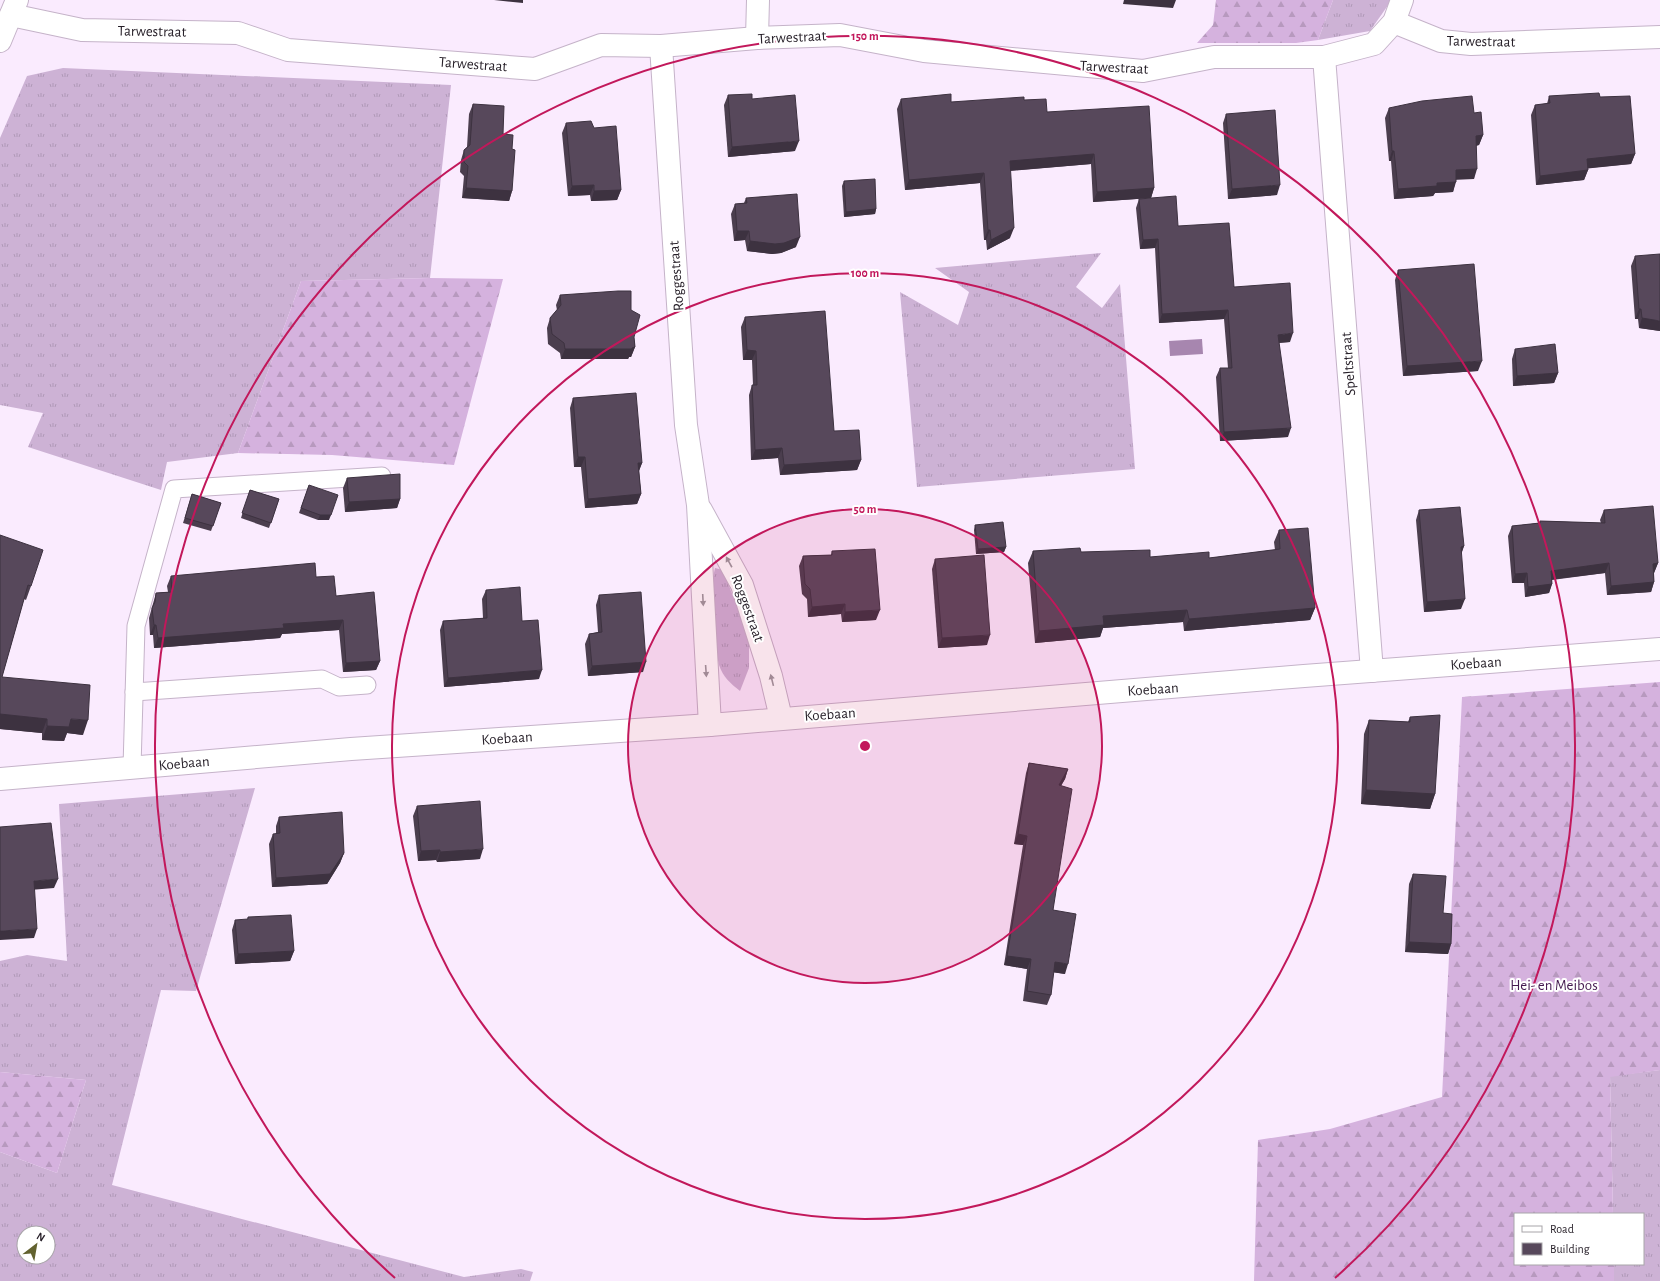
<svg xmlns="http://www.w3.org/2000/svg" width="1660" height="1281" viewBox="0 0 1660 1281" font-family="'Alegreya Sans',sans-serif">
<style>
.grass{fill:url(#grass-tufts);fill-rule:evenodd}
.forest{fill:url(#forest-firs)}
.water{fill:#a786af}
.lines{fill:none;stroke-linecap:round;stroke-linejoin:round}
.lane-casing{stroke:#c5b3c9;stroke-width:19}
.street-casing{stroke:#c5b3c9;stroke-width:24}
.secondary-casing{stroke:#c5b3c9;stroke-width:24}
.lane{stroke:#fff;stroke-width:17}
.street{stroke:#fff;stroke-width:22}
.secondary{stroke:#fff;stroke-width:22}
.wall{fill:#4b3e4e}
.shaded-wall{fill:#3d3240}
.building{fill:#57485b;stroke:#3d3240}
.oneway{fill:#9d9a9e}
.ring{fill:none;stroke:#c2185b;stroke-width:2}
.labels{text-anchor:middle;stroke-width:4;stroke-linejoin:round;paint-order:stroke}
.street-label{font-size:15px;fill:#251e27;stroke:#fff}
.park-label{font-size:15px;fill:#451b50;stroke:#fff}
.centre{fill:#c2185b;stroke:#fff;stroke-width:2}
.ring-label{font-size:12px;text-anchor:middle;font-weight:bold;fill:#c2185b;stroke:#fff;stroke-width:4;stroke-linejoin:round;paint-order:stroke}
</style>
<defs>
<pattern id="grass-tufts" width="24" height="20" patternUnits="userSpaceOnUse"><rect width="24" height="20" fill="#cdb2d5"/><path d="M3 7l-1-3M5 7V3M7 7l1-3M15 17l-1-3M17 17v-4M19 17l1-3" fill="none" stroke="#b099b7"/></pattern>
<pattern id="forest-firs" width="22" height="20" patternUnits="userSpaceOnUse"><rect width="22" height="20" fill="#d5b2de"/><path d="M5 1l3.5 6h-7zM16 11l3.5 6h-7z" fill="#b799be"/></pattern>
</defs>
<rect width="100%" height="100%" fill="#faebfe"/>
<!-- grass -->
<g class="grass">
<path d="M 1333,0 L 1391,0 L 1391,1 L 1370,31 L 1318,40 Z"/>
<path d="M 63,68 L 451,85 L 430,278 L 301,281 L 238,453 L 167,462 L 161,490 L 28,447 L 43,413 L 0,405 L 0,138 L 27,76 Z"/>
<path d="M 1101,253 L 1076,287 L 1102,308 L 1120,284 L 1135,469 L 917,487 L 900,292 L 958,325 L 969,292 L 935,268 Z"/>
<path d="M 715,568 L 723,570 L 749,638 L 749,668 L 740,691 C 731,684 723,677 719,665 C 714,645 710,588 715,568 Z"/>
<path d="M 255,788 L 196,991 L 161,990 L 112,1185 L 464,1277 L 521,1269 L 533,1272 L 530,1281 L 0,1281 L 0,1152 L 57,1173 L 86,1080 L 0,1072 L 0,961 L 27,955 L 67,961 L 59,804 ZM 24,1233 L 48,1233 L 48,1257 L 24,1257 Z"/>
<path d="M 1660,1070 L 1660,1281 L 1614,1281 L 1614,1264 L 1643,1264 L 1643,1214 L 1613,1214 L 1610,1076 Z"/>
</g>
<!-- forest -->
<g class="forest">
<path d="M 1216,0 L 1333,0 L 1318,40 L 1296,43 L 1197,43 L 1213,25 Z"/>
<path d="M 430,278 L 503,279 L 454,465 L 332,455 L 238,453 L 301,281 Z"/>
<path d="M 1660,682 L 1660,1070 L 1610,1077 L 1613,1214 L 1515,1214 L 1515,1264 L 1614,1264 L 1614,1281 L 1254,1281 L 1258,1140 L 1330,1129 L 1442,1097 L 1462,697 Z"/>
<path d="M 0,1072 L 86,1080 L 57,1173 L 0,1152 Z"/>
</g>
<!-- water -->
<path class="water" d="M 1202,339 L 1203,354 L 1170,356 L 1169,341 Z"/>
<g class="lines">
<!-- lane casing -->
<g class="lane-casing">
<g id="lane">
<path d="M 134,692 L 322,679 L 339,687 L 367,685"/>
<path d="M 132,768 L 136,626 L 174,489 L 382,476"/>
</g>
</g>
<!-- street casing -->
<g class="street-casing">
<g id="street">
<path d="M 11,15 L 82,30 L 238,33 L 288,50 L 535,69 L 601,45 L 661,46 L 757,38 L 840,35 L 924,51 L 1143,71 L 1214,57 L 1324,57 L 1374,44 L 1394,22 L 1402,0"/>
<path d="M 1394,22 L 1441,41 L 1471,44 L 1660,37"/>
<path d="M 757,38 L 758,0"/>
<path d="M 661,46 L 686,425 L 698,505 L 710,725"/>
<path d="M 1324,57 L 1372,671"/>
<path d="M 701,510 L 742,585 L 771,676 L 781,718"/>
<path d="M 0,779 L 351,749 L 710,725 L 1304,676 L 1660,649"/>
</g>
</g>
<!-- secondary casing -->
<g class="secondary-casing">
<path id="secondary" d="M 0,41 L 17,0"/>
</g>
<!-- lane -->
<use href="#lane" class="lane"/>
<!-- street -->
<use href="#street" class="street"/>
<!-- secondary -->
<use href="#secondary" class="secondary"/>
</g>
<!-- wall -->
<g class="wall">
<path d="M 728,95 L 752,99 L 795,151 L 728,157 L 724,105 Z"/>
<path d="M 1549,96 L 1600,97 L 1635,154 L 1631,164 L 1588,168 L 1588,170 L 1584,180 L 1536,185 L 1531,115 L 1535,105 L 1547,104 Z"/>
<path d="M 901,99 L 951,102 L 1024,100 L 1047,112 L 1154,188 L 1151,198 L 1093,202 L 1091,164 L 1010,171 L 1010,238 L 987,250 L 986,240 L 984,240 L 980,183 L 905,190 L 897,109 Z"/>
<path d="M 473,104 L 503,134 L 512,149 L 512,191 L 509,201 L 462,198 L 464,176 L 460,172 L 461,160 L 464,150 L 467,147 L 469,114 Z"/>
<path d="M 1389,108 L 1474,113 L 1483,135 L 1479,145 L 1476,146 L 1474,179 L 1456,179 L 1453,192 L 1435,193 L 1433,196 L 1394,199 L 1391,161 L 1389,161 L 1385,118 Z"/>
<path d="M 1226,114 L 1277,195 L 1228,199 L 1223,123 Z"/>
<path d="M 566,123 L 621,190 L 617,200 L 591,201 L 590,195 L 568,196 L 562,133 Z"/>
<path d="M 844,181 L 876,209 L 875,214 L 844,217 L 842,186 Z"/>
<path d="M 746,198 L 796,247 L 781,253 L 772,254 L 747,251 L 745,240 L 734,241 L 731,214 L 735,204 L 744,203 Z"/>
<path d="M 1139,199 L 1178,226 L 1234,287 L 1290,342 L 1279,343 L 1288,437 L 1220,441 L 1216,377 L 1220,368 L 1228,368 L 1224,319 L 1159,323 L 1155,248 L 1140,249 L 1136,208 Z"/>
<path d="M 1635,256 L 1660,331 L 1639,328 L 1638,319 L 1635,319 L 1631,266 Z"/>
<path d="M 1398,270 L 1478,371 L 1403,376 L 1395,280 Z"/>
<path d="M 560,295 L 631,310 L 635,347 L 631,357 L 629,357 L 628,359 L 561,359 L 560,353 L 548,344 L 547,328 L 550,318 L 557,310 L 556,305 Z"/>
<path d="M 745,317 L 834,431 L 861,460 L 857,470 L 780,475 L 778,458 L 751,460 L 749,395 L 752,385 L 753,385 L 752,360 L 743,360 L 741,327 Z"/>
<path d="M 1515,349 L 1558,373 L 1554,383 L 1513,386 L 1512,359 Z"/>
<path d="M 573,398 L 642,463 L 639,471 L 641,494 L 637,504 L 585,508 L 581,467 L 574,467 L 570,408 Z"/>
<path d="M 347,478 L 400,499 L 397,508 L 345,512 L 343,488 Z"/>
<path d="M 309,485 L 329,520 L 318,520 L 299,513 Z"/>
<path d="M 250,490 L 279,499 L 269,528 L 241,518 Z"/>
<path d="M 192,494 L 221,503 L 211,531 L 183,523 Z"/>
<path d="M 1419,510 L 1464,546 L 1461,554 L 1461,609 L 1424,612 L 1416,520 Z"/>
<path d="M 1604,510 L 1658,563 L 1654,573 L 1654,582 L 1651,592 L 1607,595 L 1605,573 L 1552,580 L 1552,584 L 1549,593 L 1525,597 L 1524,583 L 1512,583 L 1508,536 L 1512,526 L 1539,523 L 1540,521 L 1601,523 L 1600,520 Z"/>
<path d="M 975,525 L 1006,547 L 1004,552 L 976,554 L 974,530 Z"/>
<path d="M 1279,530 L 1315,608 L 1310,620 L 1184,631 L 1183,622 L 1103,628 L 1100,637 L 1035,643 L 1028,563 L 1033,551 L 1081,552 L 1150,557 L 1209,558 L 1275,550 L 1274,542 Z"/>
<path d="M 0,535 L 31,586 L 26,600 L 24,599 L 2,677 L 83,735 L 67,733 L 64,741 L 42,740 L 42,733 L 0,729 Z"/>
<path d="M 832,551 L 876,620 L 842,622 L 841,614 L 808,617 L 807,599 L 802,594 L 799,566 L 803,556 L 831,555 Z"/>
<path d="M 935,559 L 987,645 L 938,648 L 932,569 Z"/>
<path d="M 171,576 L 316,577 L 336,596 L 380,661 L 376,670 L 343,672 L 339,630 L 282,634 L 280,638 L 154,648 L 153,635 L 150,635 L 149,618 L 156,593 L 168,592 L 167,586 Z"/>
<path d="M 486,590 L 522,621 L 539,679 L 444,687 L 440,630 L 443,621 L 483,618 L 482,599 Z"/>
<path d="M 599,595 L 643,672 L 588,676 L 585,644 L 589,634 L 598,632 L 596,605 Z"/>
<path d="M 1410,717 L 1435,794 L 1430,809 L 1361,804 L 1364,734 L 1369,720 L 1408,722 Z"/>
<path d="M 1029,763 L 1068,769 L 1065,779 L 1061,786 L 1053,910 L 1065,974 L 1053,972 L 1051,995 L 1047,1005 L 1023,1001 L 1027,969 L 1004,965 L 1023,845 L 1014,844 L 1026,773 Z"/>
<path d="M 417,806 L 480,859 L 437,862 L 436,860 L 418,861 L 413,816 Z"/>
<path d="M 279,817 L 344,853 L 340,863 L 327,884 L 272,887 L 269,844 L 273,834 L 276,834 L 276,826 Z"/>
<path d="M 1413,874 L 1443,913 L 1451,944 L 1448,954 L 1405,952 L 1409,884 Z"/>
<path d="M 248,917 L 294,951 L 290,961 L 235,964 L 232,930 L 235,920 L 247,920 Z"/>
</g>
<!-- shaded-wall -->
<g class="shaded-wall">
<path d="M 494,0 L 523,0 L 523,3 Z"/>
<path d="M 1124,0 L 1176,0 L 1173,8 L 1123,4 Z"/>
<path d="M 1483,135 L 1479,145 L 1472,146 L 1476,136 Z"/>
<path d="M 799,141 L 795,151 L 728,157 L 732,147 Z"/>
<path d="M 1392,151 L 1394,151 L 1391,161 L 1389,161 Z"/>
<path d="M 1094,154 L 1091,164 L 1006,171 L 1010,161 Z"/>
<path d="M 1635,154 L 1631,164 L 1583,169 L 1587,159 Z"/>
<path d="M 1477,169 L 1474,179 L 1452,180 L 1456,170 Z"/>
<path d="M 1588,170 L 1584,180 L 1536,185 L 1540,176 Z"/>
<path d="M 984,173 L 980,183 L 905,190 L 909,180 Z"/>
<path d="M 1456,182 L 1453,192 L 1435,193 L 1433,196 L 1394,199 L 1398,189 L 1437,183 Z"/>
<path d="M 594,185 L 590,195 L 568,196 L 572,186 Z"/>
<path d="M 1280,185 L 1277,195 L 1228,199 L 1232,189 Z"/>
<path d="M 466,188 L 512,191 L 509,201 L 462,198 Z"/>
<path d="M 1154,188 L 1151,198 L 1093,202 L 1097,192 Z"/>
<path d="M 621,190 L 617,200 L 591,201 L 594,191 Z"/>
<path d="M 876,209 L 875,214 L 844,217 L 846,212 Z"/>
<path d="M 1014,228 L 1010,238 L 987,250 L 991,240 Z"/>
<path d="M 988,230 L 990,230 L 986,240 L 984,240 Z"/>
<path d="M 737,231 L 749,231 L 745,240 L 734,241 Z"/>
<path d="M 800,237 L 796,247 L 781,253 L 772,254 L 747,251 L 750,241 Z"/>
<path d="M 1158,239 L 1155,248 L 1140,249 L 1143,240 Z"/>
<path d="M 1639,309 L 1641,309 L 1638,319 L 1635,319 Z"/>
<path d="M 1228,310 L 1224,319 L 1159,323 L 1162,314 Z"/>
<path d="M 1642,318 L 1660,321 L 1660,331 L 1639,328 Z"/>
<path d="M 1293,333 L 1290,342 L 1275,343 L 1278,335 Z"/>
<path d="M 635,347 L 631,357 L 629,357 L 628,359 L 561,359 L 565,349 Z"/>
<path d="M 747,350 L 756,351 L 752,360 L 743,360 Z"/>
<path d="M 1482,361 L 1478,371 L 1403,376 L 1407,366 Z"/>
<path d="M 1558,373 L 1554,383 L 1513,386 L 1517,376 Z"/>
<path d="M 1291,428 L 1288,437 L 1220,441 L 1224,432 Z"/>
<path d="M 782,448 L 778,458 L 751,460 L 755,450 Z"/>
<path d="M 578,457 L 585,457 L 581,467 L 574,467 Z"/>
<path d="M 861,460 L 857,470 L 780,475 L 784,465 Z"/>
<path d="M 638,463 L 642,463 L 638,473 Z"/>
<path d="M 641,494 L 637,504 L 585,508 L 588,499 Z"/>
<path d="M 400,499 L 397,508 L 345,512 L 349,502 Z"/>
<path d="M 320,515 L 331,515 L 329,520 L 318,520 Z"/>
<path d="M 1464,546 L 1461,555 L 1461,547 Z"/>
<path d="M 1006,547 L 1004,552 L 976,554 L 978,549 Z"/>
<path d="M 1609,563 L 1605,573 L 1547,580 L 1551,571 Z"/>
<path d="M 1658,563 L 1654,573 L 1649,574 L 1653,564 Z"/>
<path d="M 1527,573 L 1524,583 L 1512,583 L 1515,574 Z"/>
<path d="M 1654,582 L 1651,592 L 1607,595 L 1611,586 Z"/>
<path d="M 1552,584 L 1549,593 L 1525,597 L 1528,587 Z"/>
<path d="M 1465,599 L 1461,609 L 1424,612 L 1427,602 Z"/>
<path d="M 845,604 L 841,614 L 808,617 L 812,607 Z"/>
<path d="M 1315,608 L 1310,620 L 1184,631 L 1189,619 Z"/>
<path d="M 880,610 L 876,620 L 842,622 L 845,612 Z"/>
<path d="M 1187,610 L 1183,622 L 1103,628 L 1100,637 L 1035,643 L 1039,631 L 1103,616 Z"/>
<path d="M 343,620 L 339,630 L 282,634 L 280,638 L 154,648 L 158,638 L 283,624 Z"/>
<path d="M 154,625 L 156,625 L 153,635 L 150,635 Z"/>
<path d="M 990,635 L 987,645 L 938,648 L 942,638 Z"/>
<path d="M 380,661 L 376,670 L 343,672 L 346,663 Z"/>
<path d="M 646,662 L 643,672 L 588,676 L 592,666 Z"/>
<path d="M 542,670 L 539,679 L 444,687 L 448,678 Z"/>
<path d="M 0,714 L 47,719 L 42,733 L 0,729 Z"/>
<path d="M 71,719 L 88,720 L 83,735 L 67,733 L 64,741 L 42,740 L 47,726 Z"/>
<path d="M 1068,769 L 1065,779 L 1055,795 L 1059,785 Z"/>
<path d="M 1366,790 L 1435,794 L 1430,809 L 1361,804 Z"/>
<path d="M 1018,834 L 1027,836 L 1023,845 L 1014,844 Z"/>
<path d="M 483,849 L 480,859 L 437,862 L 440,852 Z"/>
<path d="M 440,850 L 436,860 L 418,861 L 421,851 Z"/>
<path d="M 344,853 L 340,863 L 327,884 L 272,887 L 276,878 Z"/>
<path d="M 58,879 L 54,888 L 30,890 L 34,881 Z"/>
<path d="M 37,929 L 34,938 L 0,940 L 0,931 Z"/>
<path d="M 1409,942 L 1451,944 L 1448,954 L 1405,952 Z"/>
<path d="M 294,951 L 290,961 L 235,964 L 238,954 Z"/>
<path d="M 1007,956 L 1031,959 L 1027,969 L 1004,965 Z"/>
<path d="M 1055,962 L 1068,964 L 1065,974 L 1051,972 Z"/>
</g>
<!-- building -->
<g class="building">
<path d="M 1599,93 L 1600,97 L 1630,96 L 1635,154 L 1587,159 L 1588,170 L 1540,176 L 1535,105 L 1550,103 L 1549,96 Z"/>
<path d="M 752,94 L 752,99 L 795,95 L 799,141 L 732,147 L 728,95 Z"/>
<path d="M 951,94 L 951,102 L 1024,97 L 1024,100 L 1046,99 L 1047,112 L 1149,106 L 1154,188 L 1097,192 L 1094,154 L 1010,161 L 1014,228 L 991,240 L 990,230 L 988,230 L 984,173 L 909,180 L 901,99 Z"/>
<path d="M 1472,96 L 1474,113 L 1481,112 L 1483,135 L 1476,136 L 1477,169 L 1456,170 L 1456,182 L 1437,183 L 1437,186 L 1398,189 L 1394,151 L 1392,151 L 1389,108 L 1422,101 Z"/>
<path d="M 473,104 L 504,106 L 503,134 L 513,135 L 512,149 L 515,150 L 512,191 L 466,188 L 468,166 L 464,162 L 464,150 L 470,145 Z"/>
<path d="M 1275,110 L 1280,185 L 1232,189 L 1226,114 Z"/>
<path d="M 591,121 L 594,128 L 616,126 L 621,190 L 594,191 L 594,185 L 572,186 L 566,123 Z"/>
<path d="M 875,179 L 876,209 L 846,212 L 844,181 Z"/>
<path d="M 797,194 L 800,237 L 784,243 L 775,244 L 750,241 L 749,231 L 737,231 L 735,204 L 747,203 L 746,198 Z"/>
<path d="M 1176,196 L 1178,226 L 1229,223 L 1234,287 L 1290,283 L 1293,333 L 1278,335 L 1291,428 L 1224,432 L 1220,368 L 1232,368 L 1228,310 L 1162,314 L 1158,239 L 1143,240 L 1139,199 Z"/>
<path d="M 1660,254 L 1660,321 L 1642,318 L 1641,309 L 1639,309 L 1635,256 Z"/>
<path d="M 1474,264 L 1482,361 L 1407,366 L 1398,270 Z"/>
<path d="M 618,291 L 631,291 L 631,310 L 640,315 L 634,337 L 635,347 L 632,348 L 632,349 L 565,349 L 564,343 L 552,334 L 550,318 L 561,305 L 560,295 Z"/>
<path d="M 825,311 L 834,431 L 859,430 L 861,460 L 784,465 L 782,448 L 755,450 L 752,385 L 757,385 L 756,351 L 747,350 L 745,317 Z"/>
<path d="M 1555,344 L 1558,373 L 1517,376 L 1515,349 Z"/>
<path d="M 636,393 L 642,463 L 638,463 L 641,494 L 588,499 L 585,457 L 578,457 L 573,398 Z"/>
<path d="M 400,474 L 400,499 L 349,502 L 347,478 Z"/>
<path d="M 309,485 L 338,495 L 331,515 L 320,515 L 301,508 Z"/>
<path d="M 250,490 L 279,499 L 271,523 L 242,513 Z"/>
<path d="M 192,494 L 221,503 L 213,526 L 185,518 Z"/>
<path d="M 1653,506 L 1658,563 L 1653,564 L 1654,582 L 1611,586 L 1609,563 L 1551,571 L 1552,584 L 1528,587 L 1527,573 L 1515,574 L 1512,526 L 1540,523 L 1540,521 L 1605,523 L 1604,510 Z"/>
<path d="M 1460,507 L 1464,546 L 1461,547 L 1465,599 L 1427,602 L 1419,510 Z"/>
<path d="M 1003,522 L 1006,547 L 978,549 L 975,525 Z"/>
<path d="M 1308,528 L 1315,608 L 1189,619 L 1187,610 L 1103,616 L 1104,625 L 1039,631 L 1033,551 L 1080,548 L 1081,552 L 1150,550 L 1150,557 L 1209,552 L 1209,558 L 1280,549 L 1279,530 Z"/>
<path d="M 0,535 L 43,550 L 31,586 L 28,585 L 2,677 L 90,685 L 88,720 L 71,719 L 69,727 L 47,726 L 47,719 L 0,714 Z"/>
<path d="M 875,549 L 880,610 L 845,612 L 845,604 L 812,607 L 810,589 L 805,584 L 803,556 L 832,555 L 832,551 Z"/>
<path d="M 984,555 L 990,635 L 942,638 L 935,559 Z"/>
<path d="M 315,563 L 316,577 L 334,576 L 336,596 L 374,592 L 380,661 L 346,663 L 343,620 L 283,624 L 284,628 L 158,638 L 156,625 L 154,625 L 152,608 L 155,602 L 156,593 L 172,592 L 171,576 Z"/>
<path d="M 520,587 L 522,621 L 538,620 L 542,670 L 448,678 L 443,621 L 487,618 L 486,590 Z"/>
<path d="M 641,592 L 646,662 L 592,666 L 589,634 L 602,632 L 599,595 Z"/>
<path d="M 1440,715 L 1435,794 L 1366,790 L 1369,720 L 1410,722 L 1410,717 Z"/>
<path d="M 1029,763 L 1068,769 L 1059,785 L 1072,789 L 1053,910 L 1076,914 L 1068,964 L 1055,962 L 1051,995 L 1027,991 L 1031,959 L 1007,956 L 1027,836 L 1018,834 Z"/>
<path d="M 480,801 L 483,849 L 440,852 L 440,850 L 421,851 L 417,806 Z"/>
<path d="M 342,812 L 344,853 L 330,874 L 276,878 L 273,834 L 280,833 L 279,817 Z"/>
<path d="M 51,823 L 58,879 L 34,881 L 37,929 L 0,931 L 0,827 Z"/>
<path d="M 1413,874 L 1446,876 L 1443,913 L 1452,914 L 1451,944 L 1409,942 Z"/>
<path d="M 291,915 L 294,951 L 238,954 L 235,920 L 248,919 L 248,917 Z"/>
</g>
<!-- one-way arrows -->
<defs><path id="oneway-solid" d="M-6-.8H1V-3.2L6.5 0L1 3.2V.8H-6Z"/></defs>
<g class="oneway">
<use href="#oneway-solid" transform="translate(729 562) rotate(-119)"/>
<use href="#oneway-solid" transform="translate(703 600) rotate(87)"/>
<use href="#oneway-solid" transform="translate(706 671) rotate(86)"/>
<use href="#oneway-solid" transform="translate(772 680) rotate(-104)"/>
</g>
<!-- distance rings -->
<circle cx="865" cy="746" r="237" fill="#c2185b" fill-opacity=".12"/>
<g class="ring">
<circle cx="865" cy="746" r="237"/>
<circle cx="865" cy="746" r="473"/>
<path d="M395 1278A710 710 0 1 1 1335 1278"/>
</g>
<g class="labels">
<!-- street labels -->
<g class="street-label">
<text transform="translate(152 31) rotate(1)" y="5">Tarwestraat</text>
<text transform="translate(792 37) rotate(-3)" y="5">Tarwestraat</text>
<text transform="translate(1481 41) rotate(1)" y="5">Tarwestraat</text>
<text transform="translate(473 64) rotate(4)" y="5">Tarwestraat</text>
<text transform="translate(1114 67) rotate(3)" y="5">Tarwestraat</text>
<text transform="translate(676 276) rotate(-94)" y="5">Roggestraat</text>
<text transform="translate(1348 364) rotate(-94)" y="5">Speltstraat</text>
<text transform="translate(748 608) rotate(70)" y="5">Roggestraat</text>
<text transform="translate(1476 663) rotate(-4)" y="5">Koebaan</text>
<text transform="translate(1153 689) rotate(-4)" y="5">Koebaan</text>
<text transform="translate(830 714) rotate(-4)" y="5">Koebaan</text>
<text transform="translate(507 738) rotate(-4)" y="5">Koebaan</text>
<text transform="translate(184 763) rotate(-5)" y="5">Koebaan</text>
</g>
<!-- park labels -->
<g class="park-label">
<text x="1554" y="990">Hei- en Meibos</text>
</g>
</g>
<circle cx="865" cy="746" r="6" class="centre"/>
<g class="ring-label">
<text x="865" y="40">150 m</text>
<text x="865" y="277">100 m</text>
<text x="865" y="513">50 m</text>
</g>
<!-- legend -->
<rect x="1514" y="1213" width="130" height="52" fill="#ffffff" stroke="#a8a5a9"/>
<rect x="1522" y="1226" width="20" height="6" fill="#ffffff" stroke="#a8a5a9"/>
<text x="1550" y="1233" font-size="12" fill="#251e27">Road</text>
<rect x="1522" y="1243" width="20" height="12" fill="#57485b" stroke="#a8a5a9"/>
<text x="1550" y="1253" font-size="12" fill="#251e27">Building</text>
<!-- north arrow -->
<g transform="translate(36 1245) rotate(31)"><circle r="19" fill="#ffffff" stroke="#a8a5a9"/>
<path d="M0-3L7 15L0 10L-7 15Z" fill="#62622f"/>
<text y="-6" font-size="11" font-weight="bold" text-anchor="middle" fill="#251e27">N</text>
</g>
</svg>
